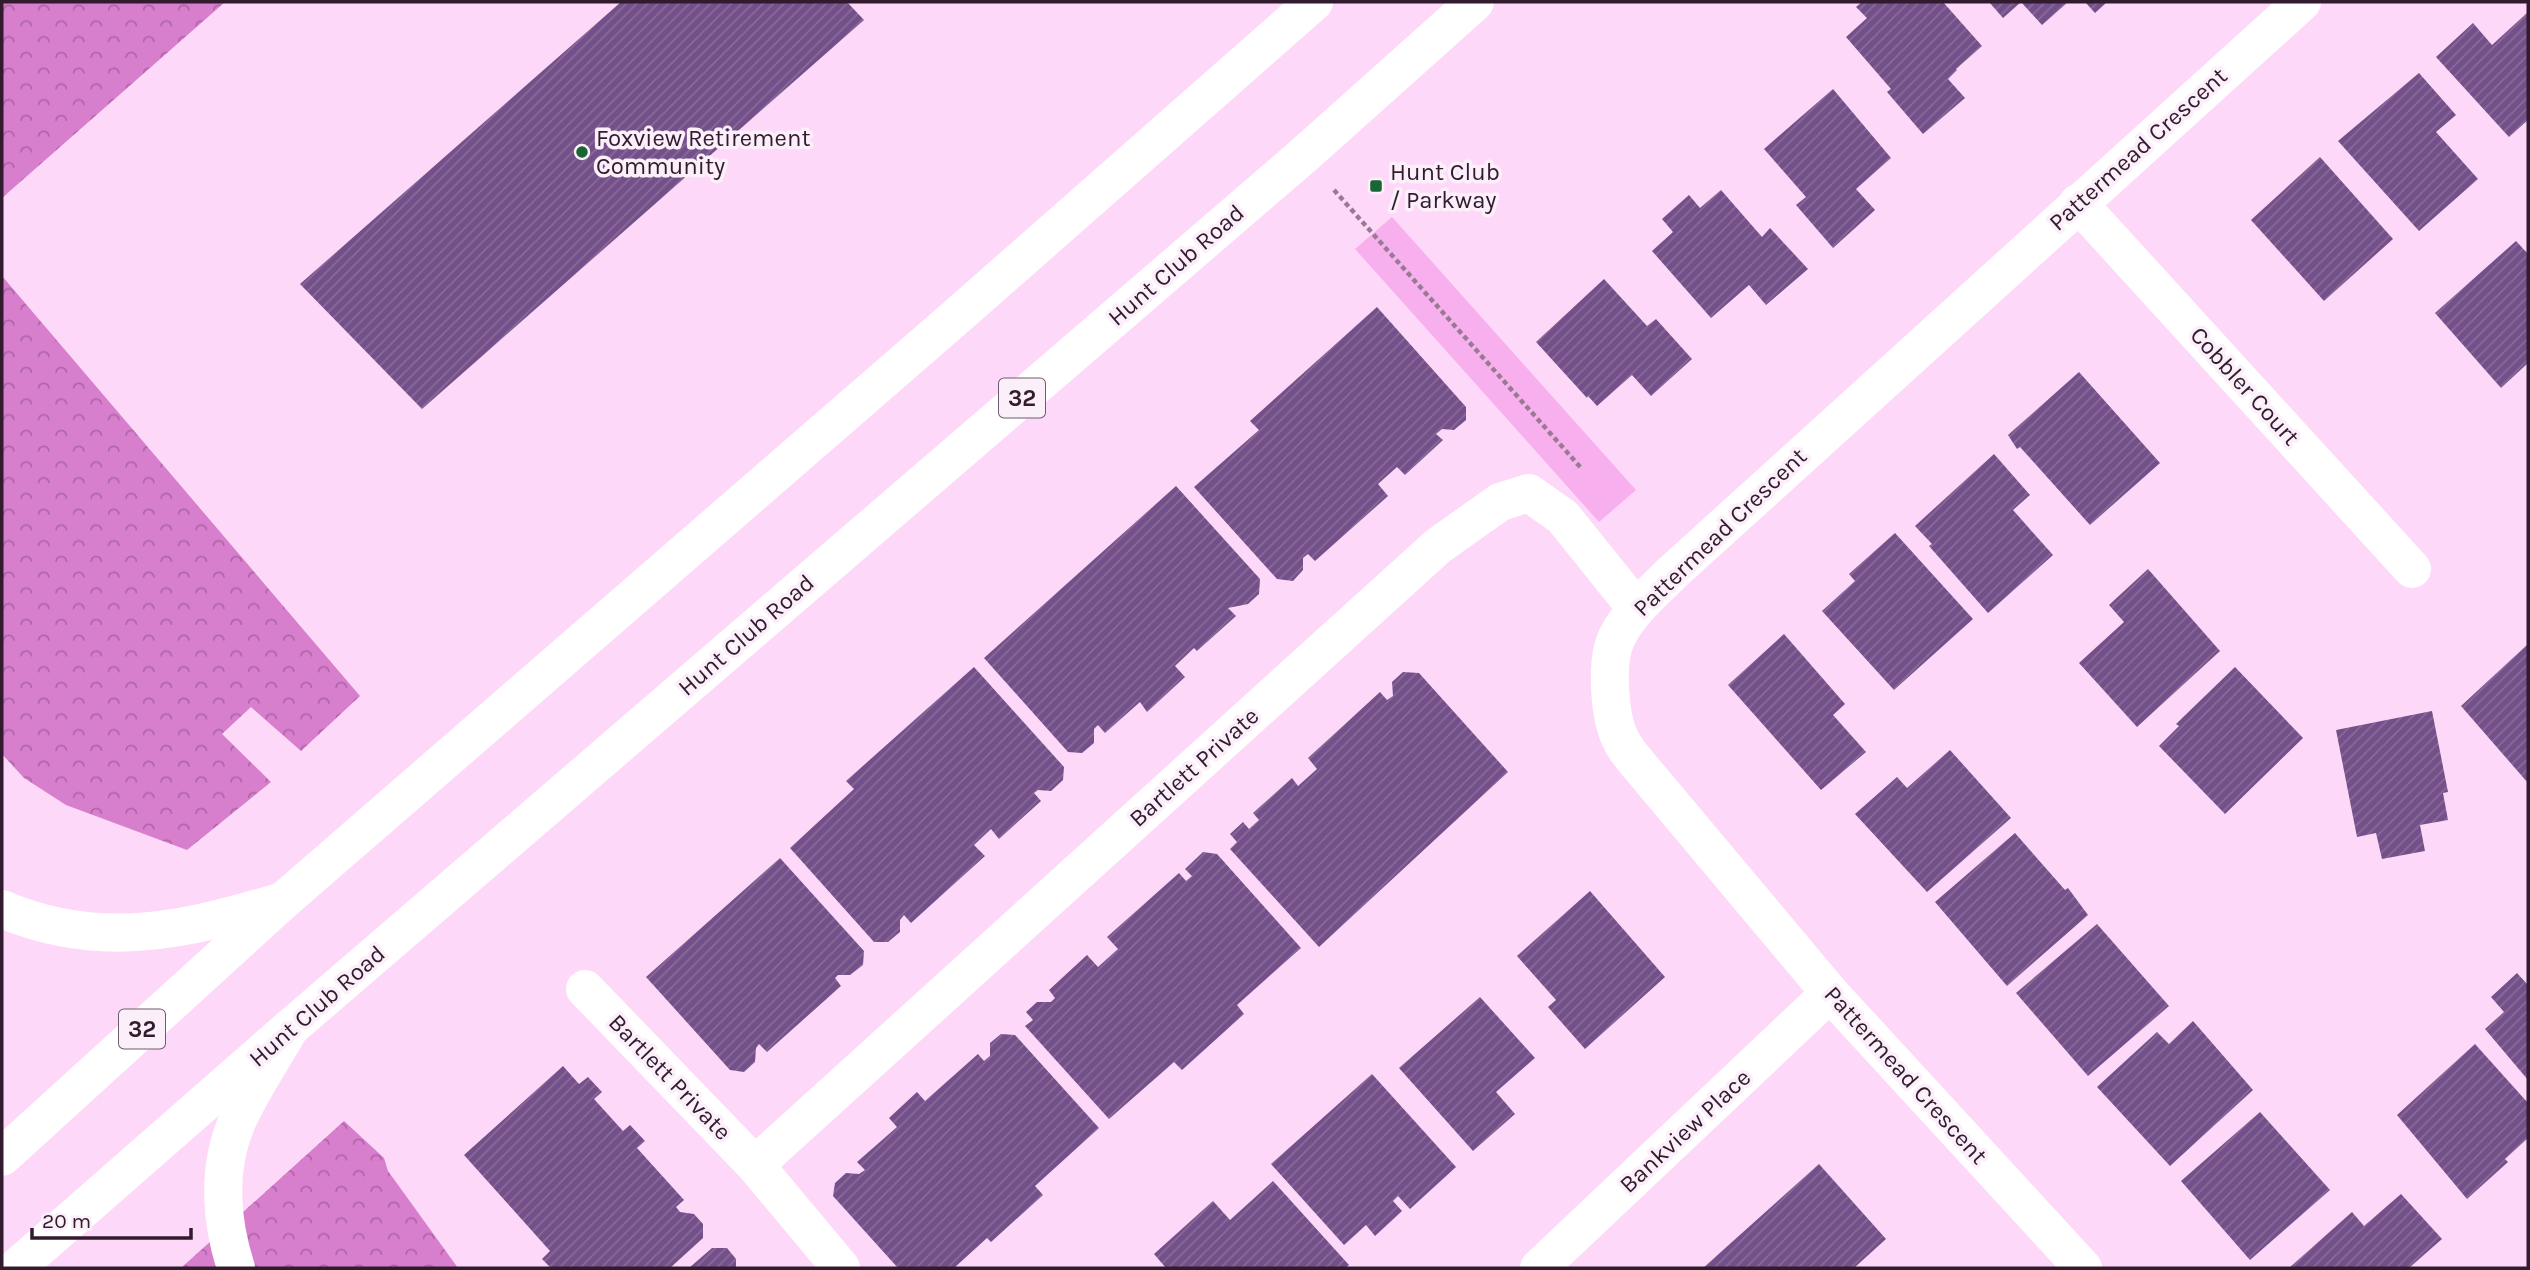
<svg xmlns="http://www.w3.org/2000/svg" width="2530" height="1270" viewBox="0 0 2530 1270" font-family="Karla,sans-serif">
<style>
.green{fill:#f8afee}
.forest{fill:url(#forest-crowns)}
.building{fill:url(#building-hatch)}
.lines{fill:none;stroke-linecap:round;stroke-linejoin:round}
.path{stroke:#997a94;stroke-width:4.5;stroke-dasharray:5 3.5;stroke-linecap:butt}
.street{stroke:#fff;stroke-width:38}
.primary{stroke:#fff;stroke-width:38}
.highway{stroke:#fff;stroke-width:38}
.poi-dot{fill:#186636;stroke:#fbeff9;stroke-width:2.5}
.labels{text-anchor:middle;stroke-width:7;stroke-linejoin:round;paint-order:stroke}
.shield{fill:#fbeff9;stroke:#6e5b6c;stroke-width:2}
.shield-label{font-size:23px;font-weight:bold;fill:#321b2f}
.poi-label{font-size:24px;fill:#321b2f;stroke:#fbeff9;text-anchor:start}
.street-label{font-size:24px;fill:#321b2f;stroke:#fbeff9}
</style>
<defs>
<pattern id="forest-crowns" width="20" height="18" patternUnits="userSpaceOnUse" patternTransform="scale(1.75)"><rect width="20" height="18" fill="#d77ecd"/><path d="M2 6a3 3 0 1 1 6 0M12 15a3 3 0 1 1 6 0" fill="none" stroke="#af66a7"/></pattern>
<pattern id="building-hatch" width="6" height="6" patternUnits="userSpaceOnUse" patternTransform="scale(1.75)"><rect width="6" height="6" fill="#74508a"/><path d="M-1 1l2-2M0 6l6-6M5 7l2-2" fill="none" stroke="#886b98"/></pattern>
</defs>
<rect width="100%" height="100%" fill="#fed8f8"/>
<!-- green -->
<path class="green" d="M 1392,217 L 1636,490 L 1599,522 L 1355,249 Z"/>
<!-- forest -->
<g class="forest">
<path d="M 2,2 L 225,2 L 2,198 Z"/>
<path d="M 2,276 L 360,696 L 301,751 L 251,707 L 222,734 L 271,782 L 187,850 L 66,805 L 24,778 L 2,754 Z"/>
<path d="M 344,1121 L 384,1158 L 388,1171 L 458,1268 L 181,1268 Z"/>
</g>
<!-- building -->
<g class="building">
<path d="M 621,2 L 847,2 L 864,20 L 422,409 L 300,284 Z"/>
<path d="M 1862,2 L 1943,2 L 1982,46 L 1956,69 L 1957,70 L 1948,79 L 1965,98 L 1923,134 L 1887,92 L 1891,89 L 1846,37 L 1867,18 L 1856,7 Z"/>
<path d="M 1989,2 L 2068,2 L 2042,25 L 2021,2 L 2003,18 Z"/>
<path d="M 2085,2 L 2107,2 L 2095,13 Z"/>
<path d="M 2528,12 L 2528,120 L 2509,137 L 2436,57 L 2473,23 L 2492,45 Z"/>
<path d="M 2419,73 L 2456,115 L 2436,132 L 2478,179 L 2419,231 L 2338,141 Z"/>
<path d="M 1833,89 L 1891,158 L 1856,189 L 1875,210 L 1833,248 L 1796,205 L 1806,197 L 1764,149 Z"/>
<path d="M 2320,157 L 2393,239 L 2324,301 L 2251,220 Z"/>
<path d="M 1721,190 L 1762,237 L 1770,228 L 1808,269 L 1766,305 L 1749,285 L 1711,318 L 1652,251 L 1673,232 L 1662,219 L 1689,195 L 1700,208 Z"/>
<path d="M 2516,241 L 2528,254 L 2528,363 L 2501,388 L 2435,313 Z"/>
<path d="M 1604,279 L 1647,326 L 1656,319 L 1692,359 L 1651,396 L 1632,375 L 1597,406 L 1588,396 L 1587,398 L 1536,342 Z"/>
<path d="M 1377,307 L 1466,407 L 1466,420 L 1454,430 L 1442,429 L 1436,434 L 1443,440 L 1405,475 L 1397,467 L 1378,484 L 1388,496 L 1315,561 L 1308,554 L 1303,558 L 1303,570 L 1293,581 L 1277,579 L 1194,487 L 1259,430 L 1250,421 Z"/>
<path d="M 2079,372 L 2160,463 L 2090,525 L 2020,447 L 2017,449 L 2008,435 Z"/>
<path d="M 1994,454 L 2030,495 L 2013,510 L 2053,555 L 1988,613 L 1929,546 L 1932,544 L 1915,526 Z"/>
<path d="M 1176,486 L 1260,579 L 1259,594 L 1248,604 L 1228,608 L 1236,616 L 1197,651 L 1194,648 L 1175,666 L 1185,677 L 1147,712 L 1140,702 L 1105,733 L 1098,725 L 1094,729 L 1094,743 L 1082,753 L 1068,752 L 984,658 Z"/>
<path d="M 1895,533 L 1973,619 L 1894,690 L 1822,611 L 1855,581 L 1849,574 Z"/>
<path d="M 2148,569 L 2220,651 L 2137,727 L 2079,663 L 2124,622 L 2109,605 Z"/>
<path d="M 1784,634 L 1845,704 L 1833,715 L 1866,752 L 1821,790 L 1728,685 Z"/>
<path d="M 2528,644 L 2528,783 L 2461,706 Z"/>
<path d="M 974,667 L 1064,767 L 1063,780 L 1051,791 L 1038,790 L 1034,793 L 1041,801 L 999,839 L 991,829 L 974,845 L 985,856 L 911,923 L 904,915 L 900,920 L 900,932 L 888,942 L 874,942 L 790,848 L 854,789 L 846,781 Z"/>
<path d="M 2235,667 L 2303,738 L 2225,814 L 2159,746 L 2179,726 L 2176,724 Z"/>
<path d="M 1403,672 L 1419,673 L 1508,772 L 1319,947 L 1230,849 L 1237,842 L 1230,834 L 1243,822 L 1249,829 L 1259,820 L 1253,813 L 1292,778 L 1298,786 L 1317,769 L 1308,758 L 1380,692 L 1387,700 L 1393,696 L 1392,682 Z"/>
<path d="M 2432,711 L 2448,792 L 2443,793 L 2448,820 L 2420,825 L 2425,851 L 2382,859 L 2376,833 L 2357,837 L 2336,730 Z"/>
<path d="M 1950,750 L 2011,818 L 1927,892 L 1855,814 L 1897,777 L 1907,788 Z"/>
<path d="M 2015,833 L 2065,890 L 2068,888 L 2088,915 L 2007,986 L 1935,902 Z"/>
<path d="M 1203,852 L 1217,854 L 1301,948 L 1237,1005 L 1244,1014 L 1182,1070 L 1174,1062 L 1109,1119 L 1025,1026 L 1033,1020 L 1026,1012 L 1037,1002 L 1051,1002 L 1055,998 L 1049,990 L 1087,955 L 1098,967 L 1118,949 L 1107,937 L 1179,873 L 1186,881 L 1192,876 L 1185,869 Z"/>
<path d="M 780,858 L 864,951 L 863,965 L 850,975 L 838,975 L 835,978 L 841,986 L 767,1052 L 759,1044 L 756,1048 L 755,1062 L 744,1072 L 730,1070 L 646,977 Z"/>
<path d="M 1590,891 L 1665,977 L 1585,1049 L 1548,1007 L 1556,1000 L 1517,956 Z"/>
<path d="M 2097,924 L 2169,1006 L 2088,1076 L 2016,993 Z"/>
<path d="M 2517,973 L 2528,985 L 2528,1080 L 2485,1029 L 2504,1012 L 2491,997 Z"/>
<path d="M 1480,997 L 1535,1058 L 1496,1092 L 1515,1114 L 1473,1151 L 1399,1068 Z"/>
<path d="M 2193,1021 L 2253,1090 L 2170,1166 L 2097,1087 L 2157,1032 L 2169,1044 Z"/>
<path d="M 1001,1034 L 1015,1035 L 1099,1128 L 1035,1186 L 1043,1195 L 991,1242 L 987,1238 L 954,1268 L 898,1268 L 833,1196 L 835,1183 L 846,1173 L 859,1174 L 865,1170 L 857,1162 L 897,1127 L 889,1118 L 917,1092 L 925,1101 L 978,1054 L 984,1061 L 990,1056 L 990,1043 Z"/>
<path d="M 2475,1044 L 2528,1103 L 2528,1138 L 2505,1159 L 2508,1162 L 2467,1199 L 2397,1115 Z"/>
<path d="M 563,1066 L 579,1084 L 588,1077 L 602,1092 L 594,1099 L 623,1131 L 630,1125 L 645,1141 L 637,1148 L 684,1200 L 676,1207 L 680,1212 L 694,1214 L 703,1224 L 703,1238 L 670,1268 L 551,1268 L 542,1259 L 550,1251 L 464,1155 Z"/>
<path d="M 1372,1074 L 1456,1167 L 1410,1209 L 1398,1196 L 1393,1201 L 1402,1211 L 1375,1236 L 1366,1225 L 1344,1245 L 1271,1164 Z"/>
<path d="M 2260,1112 L 2330,1190 L 2250,1260 L 2181,1181 Z"/>
<path d="M 1819,1164 L 1886,1239 L 1854,1268 L 1703,1268 Z"/>
<path d="M 1273,1181 L 1349,1265 L 1346,1268 L 1166,1268 L 1154,1254 L 1213,1201 L 1230,1220 Z"/>
<path d="M 2401,1194 L 2442,1239 L 2409,1268 L 2289,1268 L 2352,1212 L 2364,1226 Z"/>
<path d="M 712,1248 L 727,1248 L 736,1259 L 736,1268 L 689,1268 Z"/>
</g>
<g class="lines">
<!-- path -->
<path class="path" d="M 1334,190 L 1582,469"/>
<!-- street -->
<g class="street">
<path d="M 2078,203 L 2412,569"/>
<path d="M 585,989 L 755,1165 L 841,1268"/>
<path d="M 755,1165 L 1438,546 L 1500,502 L 1529,493 L 1563,517 L 1636,608"/>
<path d="M 1539,1268 L 1830,993"/>
<path d="M 2083,1268 L 1830,993 L 1648,776 C 1639,765 1628,754 1622,742 C 1609,719 1605,661 1617,637 C 1630,611 1653,592 1673,572 L 2302,2"/>
</g>
<!-- primary -->
<g class="primary">
<path d="M 2,1157 L 283,901 L 956,317 L 1314,2"/>
<path d="M 16,1268 L 290,1028 L 1304,155 L 1475,2"/>
</g>
<!-- highway -->
<g class="highway">
<path d="M 2,909 C 100,951 185,930 283,901"/>
<path d="M 236,1268 C 221,1222 217,1170 236,1124 C 250,1091 272,1060 290,1028"/>
</g>
</g>
<!-- markers -->
<g class="poi-dot">
<circle cx="582" cy="152" r="7"/>
<rect x="1369" y="179" width="14" height="14" rx="3.5"/>
</g>
<g class="labels">
<!-- shield labels -->
<g class="shield">
<rect x="999" y="378.5" width="46" height="39" rx="5"/>
<rect x="119" y="1009.5" width="46" height="39" rx="5"/>
</g>
<g class="shield-label">
<text x="1022" y="406">32</text>
<text x="142" y="1037">32</text>
</g>
<!-- poi labels -->
<g class="poi-label">
<text x="596" y="146">Foxview Retirement<tspan x="596" dy="28">Community</tspan></text>
<text x="1390" y="180">Hunt Club<tspan x="1390" dy="28">/ Parkway</tspan></text>
</g>
<!-- street labels -->
<g class="street-label">
<text transform="translate(2138 149) rotate(-42)" y="8">Pattermead Crescent</text>
<text transform="translate(1176 265) rotate(-41)" y="8">Hunt Club Road</text>
<text transform="translate(2245 386) rotate(48)" y="8">Cobbler Court</text>
<text transform="translate(1720 532) rotate(-44)" y="8">Pattermead Crescent</text>
<text transform="translate(746 635) rotate(-41)" y="8">Hunt Club Road</text>
<text transform="translate(1194 767) rotate(-42)" y="8">Bartlett Private</text>
<text transform="translate(317 1006) rotate(-41)" y="8">Hunt Club Road</text>
<text transform="translate(1906 1075) rotate(48)" y="8">Pattermead Crescent</text>
<text transform="translate(670 1077) rotate(46)" y="8">Bartlett Private</text>
<text transform="translate(1685 1131) rotate(-43)" y="8">Bankview Place</text>
</g>
</g>
<!-- border -->
<rect width="2530" height="1270" fill="none" stroke="#321b2f" stroke-width="7"/>
<!-- scale -->
<path d="M32 1228v10h159v-10" fill="none" stroke="#321b2f" stroke-width="3.5"/>
<text x="42" y="1228" font-size="21" fill="#321b2f" stroke="#fbeff9" stroke-width="5" paint-order="stroke">20 m</text>
</svg>
